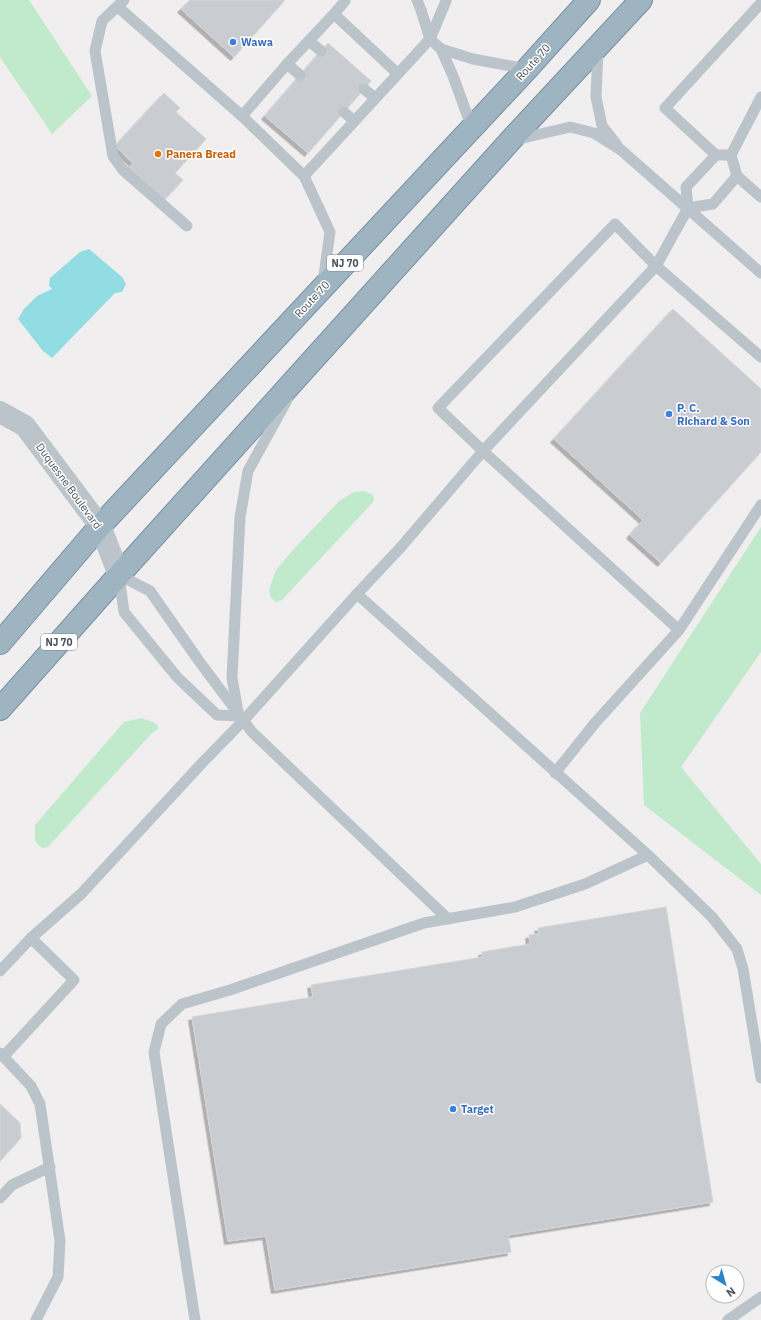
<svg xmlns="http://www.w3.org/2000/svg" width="761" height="1320" viewBox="0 0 761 1320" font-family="'IBM Plex Sans',sans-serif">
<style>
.green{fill:#c1eacc}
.water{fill:#92dce3}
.building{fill:#c9ccd0;stroke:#d3d5d9;filter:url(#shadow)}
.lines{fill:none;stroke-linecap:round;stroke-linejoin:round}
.trunk-casing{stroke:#7691a4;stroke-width:24}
.service{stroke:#bbc4ca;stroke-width:11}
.tertiary{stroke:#bbc4ca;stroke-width:22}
.trunk{stroke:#9eb4c1;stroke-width:22}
.shop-dot{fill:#3f7fe0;stroke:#fff;stroke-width:1.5}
.food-dot{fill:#e8710a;stroke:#fff;stroke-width:1.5}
.labels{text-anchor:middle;stroke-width:3;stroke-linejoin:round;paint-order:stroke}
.shield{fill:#fff;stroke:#7f878c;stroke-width:1}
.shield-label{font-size:10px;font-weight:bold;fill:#48535a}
.shop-label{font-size:11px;font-weight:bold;fill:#366cbe;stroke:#fff;text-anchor:start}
.street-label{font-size:11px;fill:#48535a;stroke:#fff}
.food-label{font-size:11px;font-weight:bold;fill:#c56008;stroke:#fff;text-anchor:start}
</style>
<defs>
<filter id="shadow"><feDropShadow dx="-3.5" dy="3.5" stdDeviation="0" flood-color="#0004"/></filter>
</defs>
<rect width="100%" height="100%" fill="#f1eeef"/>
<!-- green -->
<g class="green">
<path d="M 0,0 L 29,0 L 92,96 L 52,134 L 0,57 Z"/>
<path d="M 364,491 L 373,495 L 374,501 L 282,600 L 276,602 L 271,598 L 269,590 L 276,570 L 293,550 L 339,501 L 354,492 Z"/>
<path d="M 761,527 L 761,652 L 681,767 L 761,864 L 761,895 L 644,805 L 640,713 Z"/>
<path d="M 141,718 L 153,722 L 158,725 L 157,730 L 152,733 L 48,847 L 42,848 L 35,841 L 35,825 L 124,722 Z"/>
</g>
<!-- water -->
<path class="water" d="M 89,249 L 122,277 L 126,284 L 122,292 L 115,293 L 52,358 L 43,351 L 18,319 L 24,309 L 37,296 L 52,289 L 49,286 L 50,278 L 80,252 Z"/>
<!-- building -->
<g class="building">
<path d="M 190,0 L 285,0 L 234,57 L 181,9 Z"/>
<path d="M 328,43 L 371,81 L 308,153 L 265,116 Z"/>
<path d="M 164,93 L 180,108 L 176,112 L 206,139 L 175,173 L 183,180 L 165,199 L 129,167 L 133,163 L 115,146 Z"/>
<path d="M 673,309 L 761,389 L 761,452 L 661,563 L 630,535 L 643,520 L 554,439 Z"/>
<path d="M 666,907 L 713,1202 L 508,1235 L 511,1252 L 275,1290 L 266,1236 L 228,1241 L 192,1017 L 313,997 L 311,985 L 483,957 L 482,952 L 530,944 L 529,935 L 539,934 L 538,928 Z"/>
<path d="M 0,1104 L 20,1123 L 21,1138 L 0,1161 Z"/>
</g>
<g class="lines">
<!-- trunk casing -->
<g class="trunk-casing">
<g id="trunk">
<path d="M 0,643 L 100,526 L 527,69 L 589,0"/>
<path d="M 0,709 L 119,575 L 510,141 L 641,0"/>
</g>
</g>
<!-- service -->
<g class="service">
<path d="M 124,0 L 102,21 L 95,51 L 113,156 L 123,170 L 187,226"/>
<path d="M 344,0 L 345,1 L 334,14 L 397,73"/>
<path d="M 417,0 L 421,10 L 430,39"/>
<path d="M 118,7 L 242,116 L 304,176 L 330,232 L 323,283"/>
<path d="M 430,39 L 446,1"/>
<path d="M 309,41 L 321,51"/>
<path d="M 598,48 L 596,97 L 602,126 L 617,145"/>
<path d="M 441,49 L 473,59 L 527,69"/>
<path d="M 287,64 L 300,75"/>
<path d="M 364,89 L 375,98"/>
<path d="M 761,97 L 731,155 L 737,176 L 761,197"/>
<path d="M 344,112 L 354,121"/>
<path d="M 242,116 L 287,64 L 334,14"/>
<path d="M 515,140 L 570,127 L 594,133 L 621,150 L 761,273"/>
<path d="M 731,155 L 716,155 L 665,108 L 761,3"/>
<path d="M 304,176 L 430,39 L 441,49 L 453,76 L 472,128"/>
<path d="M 688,208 L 713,204 L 737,176"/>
<path d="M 119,575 L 150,591 L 199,661 L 252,732 L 448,919"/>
<path d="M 119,576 L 124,612 L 177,677 L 217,715 L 239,716"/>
<path d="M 357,594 L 648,855"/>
<path d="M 679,630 L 483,451 L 438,408 L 615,224 L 656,266 L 761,357"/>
<path d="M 238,712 L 232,678 L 240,517 L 248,471 L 287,400"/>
<path d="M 555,773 L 595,723 L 679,630 L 761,505"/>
<path d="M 31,938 L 81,894 L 203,762 L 243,721 L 357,594 L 401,547 L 483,451 L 656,266 L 688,208 L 686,187 L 716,155"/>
<path d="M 0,971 L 31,938 L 74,980 L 4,1056"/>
<path d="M 0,1053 L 31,1086 L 40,1104 L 60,1241 L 58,1277 L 36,1320"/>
<path d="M 0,1198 L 12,1185 L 50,1167"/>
<path d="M 195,1320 L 154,1052 L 161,1024 L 182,1004 L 230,990 L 424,923 L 515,907 L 585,884 L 648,855 L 712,917 L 737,949 L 743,969 L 761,1078"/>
<path d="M 728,1320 L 761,1297"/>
</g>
<!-- tertiary -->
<path class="tertiary" d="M 0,412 L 25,426 L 100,526 L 119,575"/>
<!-- trunk -->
<use href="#trunk" class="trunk"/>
</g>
<!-- markers -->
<g class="shop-dot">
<circle cx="233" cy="42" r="4"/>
<circle cx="669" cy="414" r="4"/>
<circle cx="453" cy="1109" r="4"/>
</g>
<circle class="food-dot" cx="158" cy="154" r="4"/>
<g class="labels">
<!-- shield labels -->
<g class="shield">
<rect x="327" y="255" width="36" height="16" rx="3"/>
<rect x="41" y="634" width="36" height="16" rx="3"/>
</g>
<g class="shield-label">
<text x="345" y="267">NJ 70</text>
<text x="59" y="646">NJ 70</text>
</g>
<!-- shop labels -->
<g class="shop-label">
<text x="241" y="46">Wawa</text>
<text x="677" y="412">P. C.<tspan x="677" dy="13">Richard &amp; Son</tspan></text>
<text x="461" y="1113">Target</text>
</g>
<!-- street labels -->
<g class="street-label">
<text transform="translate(533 62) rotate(-48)" y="4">Route 70</text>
<text transform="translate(312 299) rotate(-47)" y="4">Route 70</text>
<text transform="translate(69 486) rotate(54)" y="4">Duquesne Boulevard</text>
</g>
<!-- food labels -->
<g class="food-label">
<text x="166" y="158">Panera Bread</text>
</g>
</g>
<!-- north arrow -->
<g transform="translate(725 1284) rotate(143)"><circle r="19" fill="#ffffff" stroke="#b6babd"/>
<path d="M0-3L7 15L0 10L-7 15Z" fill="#2b85ce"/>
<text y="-6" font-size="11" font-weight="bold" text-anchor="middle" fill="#48535a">N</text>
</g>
</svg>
